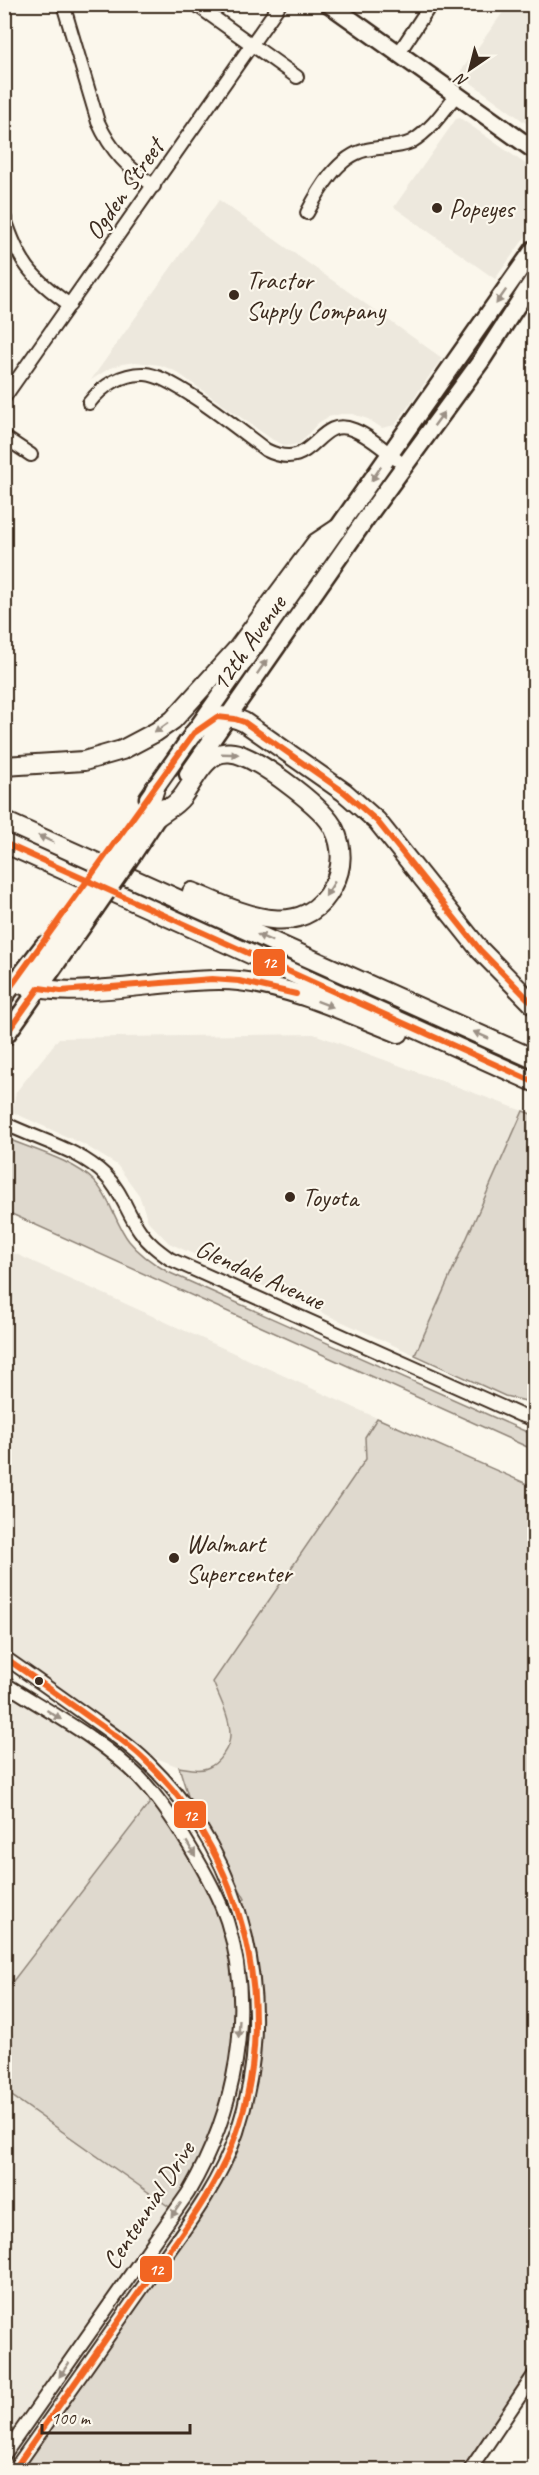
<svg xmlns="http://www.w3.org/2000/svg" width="539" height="2475" viewBox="0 0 539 2475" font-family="Caveat,sans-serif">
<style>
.built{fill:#ede8dd}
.green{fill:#dfd9ce;stroke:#8d8276;stroke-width:1.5}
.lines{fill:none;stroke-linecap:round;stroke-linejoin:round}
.minor-casing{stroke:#3b2a1e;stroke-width:16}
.major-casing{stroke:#3b2a1e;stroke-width:21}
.highway-casing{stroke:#3b2a1e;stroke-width:22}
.minor{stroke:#fbf7ec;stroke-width:12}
.major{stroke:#fbf7ec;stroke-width:16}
.highway{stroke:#fbf7ec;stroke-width:18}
.major-bridge-casing{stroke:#3b2a1e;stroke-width:21;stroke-linecap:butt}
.highway-bridge-casing{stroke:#3b2a1e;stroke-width:22;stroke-linecap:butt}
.major-bridge{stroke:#fbf7ec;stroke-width:16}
.highway-bridge{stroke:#fbf7ec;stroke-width:18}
.bus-1-casing{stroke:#fbf7ec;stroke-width:10}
.bus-1{stroke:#f26522;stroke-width:6}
.oneway{fill:#9b9085}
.poi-dot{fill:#3b2a1e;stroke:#fbf7ec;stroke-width:2}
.labels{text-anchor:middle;stroke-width:4.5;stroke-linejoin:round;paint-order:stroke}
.street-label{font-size:26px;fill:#3b2a1e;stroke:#fbf7ec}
.poi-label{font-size:26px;fill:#3b2a1e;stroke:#fbf7ec;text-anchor:start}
.line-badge{stroke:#fbf7ec;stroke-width:2}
.badge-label{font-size:16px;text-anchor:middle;font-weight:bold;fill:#fff}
</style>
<rect width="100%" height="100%" fill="#fbf7ec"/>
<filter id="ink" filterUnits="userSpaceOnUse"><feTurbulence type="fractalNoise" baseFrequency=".0167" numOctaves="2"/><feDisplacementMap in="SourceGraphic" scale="12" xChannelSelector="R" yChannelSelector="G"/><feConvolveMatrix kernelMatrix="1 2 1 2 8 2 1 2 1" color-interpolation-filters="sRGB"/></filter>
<g filter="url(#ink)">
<!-- built -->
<g class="built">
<path d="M 508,5 L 534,5 L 534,129 L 459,74 Z"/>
<path d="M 460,118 L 534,170 L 534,225 L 495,279 L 394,207 L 456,119 Z"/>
<path d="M 219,200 L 442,358 L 395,425 L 382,428 L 368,419 L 352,414 L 341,414 L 328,417 L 318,423 L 299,444 L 286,446 L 273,440 L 175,371 L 160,365 L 136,362 L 122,364 L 110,368 L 91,380 Z"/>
<path d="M 314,1034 L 523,1111 L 415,1355 L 169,1243 L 148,1221 L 139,1195 L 117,1165 L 83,1144 L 12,1112 L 16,1092 L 59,1038 Z"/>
<path d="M 5,1249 L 377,1418 L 365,1437 L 367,1459 L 213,1682 L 226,1714 L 230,1737 L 222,1756 L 207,1768 L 193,1770 L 179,1767 L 134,1749 L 5,1657 Z"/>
<path d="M 4,1683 L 108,1750 L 155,1796 L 10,1986 L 5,1987 Z"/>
<path d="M 5,2091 L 175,2211 L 5,2455 Z"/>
</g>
<!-- green -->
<g class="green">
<path d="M 523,1111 L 534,1115 L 534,1403 L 505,1396 L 415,1355 Z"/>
<path d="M 5,1138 C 32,1149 75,1161 95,1182 C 111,1199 115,1223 129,1241 C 140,1255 154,1264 168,1272 L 529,1433 L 534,1433 L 534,1450 L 5,1211 Z"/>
<path d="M 377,1418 L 534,1487 L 534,2375 L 470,2470 L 14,2470 L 222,2166 L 255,2039 L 238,1903 L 245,1899 L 188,1796 L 179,1767 C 187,1768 198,1772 207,1768 C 218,1764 230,1748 230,1735 C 230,1717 220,1699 213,1682 L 366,1459 L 365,1437 Z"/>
<path d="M 155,1796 L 227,1921 L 239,1996 L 224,2113 L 175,2211 L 5,2091 L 5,1987 L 10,1985 Z"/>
</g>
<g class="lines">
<!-- minor casing -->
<g class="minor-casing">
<g id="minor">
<path d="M 63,4 L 98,122 C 111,151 128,168 154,186"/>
<path d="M 195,4 L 297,77"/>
<path d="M 398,54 L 431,4"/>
<path d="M 307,213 C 319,190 338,156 366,150 C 381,146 396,149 411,142 C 430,131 443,112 456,95"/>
<path d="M 4,216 C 19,262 30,277 70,305"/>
<path d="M 4,398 L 280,4"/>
<path d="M 89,403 C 102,386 122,373 145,374 C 172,375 242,432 266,450 C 316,475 315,414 354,430 C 372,437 389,454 405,466"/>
<path d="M 4,437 L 31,455"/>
<path d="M 4,1123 C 38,1140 79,1149 106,1176 C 122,1192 127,1213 140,1231 C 148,1243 159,1251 170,1259 L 520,1415 L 534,1419"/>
<path d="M 4,1657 C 33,1677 61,1697 89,1717 C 111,1733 133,1747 151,1766 C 247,1860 279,2005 237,2132 C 218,2189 179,2236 145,2284 C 101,2346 57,2408 14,2470"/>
<path d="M 4,1683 C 49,1712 101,1739 139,1777 C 159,1798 175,1822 190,1847 C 204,1870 218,1895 227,1921 C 256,2011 235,2113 188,2193 L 4,2455"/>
<path d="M 470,2470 L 534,2375"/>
</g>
</g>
<!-- major casing -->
<g class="major-casing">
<g id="major">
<path d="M 329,4 L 534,150"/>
<path d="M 188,774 L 367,517 L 481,361 L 534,279"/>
<path d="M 148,798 L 534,249"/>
<path d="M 133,854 L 164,807"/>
<path d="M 4,997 L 44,945"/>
<path d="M 4,1038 L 94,910"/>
</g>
</g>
<!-- highway casing -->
<g class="highway-casing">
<g id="highway">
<path d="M 194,733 C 214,716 219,711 244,722 L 344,792 L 377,821 L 480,950 L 534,1005"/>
<path d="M 4,766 L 84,761 L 122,750 L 156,732 L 173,720 L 238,648 L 316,543 L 337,529"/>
<path d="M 157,817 C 165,811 176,805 182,797 C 192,784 201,763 216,755 C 224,751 235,752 243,756 C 265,765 325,808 334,829 C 343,847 343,868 333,886 C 302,946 237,911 192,892"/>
<path d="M 4,821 L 534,1059"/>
<path d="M 4,843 L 534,1082"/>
<path d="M 123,848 L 147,813 L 155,788"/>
<path d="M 4,977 C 58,1009 173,974 239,981 C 294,987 347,1013 399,1033"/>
<path d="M 39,988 L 35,978 L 38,968 L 84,904"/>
</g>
</g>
<!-- minor -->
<use href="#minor" class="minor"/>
<!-- major -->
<use href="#major" class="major"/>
<!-- highway -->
<use href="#highway" class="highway"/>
<!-- major-bridge casing -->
<g class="major-bridge-casing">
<path id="major-bridge" d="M 94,910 L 133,854"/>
</g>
<!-- highway-bridge casing -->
<g class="highway-bridge-casing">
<path id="highway-bridge" d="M 84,904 L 123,848"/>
</g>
<!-- major-bridge -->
<use href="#major-bridge" class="major-bridge"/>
<!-- highway-bridge -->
<use href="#highway-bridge" class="highway-bridge"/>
<!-- bus-1 casing -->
<g class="bus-1-casing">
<g id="bus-1">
<path d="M 4,843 L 534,1082"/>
<path d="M 4,996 L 194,733 L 217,717 L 235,719 L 244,722 L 344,792 L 377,821 L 480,950 L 534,1005"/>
<path d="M 4,1037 L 39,988 L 61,991 L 212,979 L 239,981 L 296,994"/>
<path d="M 4,1657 C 33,1677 61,1697 89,1717 C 108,1731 128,1743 144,1759 C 253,1862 289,2039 219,2173 C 198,2214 169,2251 142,2288 C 99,2349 56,2409 14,2470"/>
</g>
</g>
<!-- bus-1 -->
<use href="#bus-1" class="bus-1"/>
</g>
<!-- one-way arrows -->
<defs><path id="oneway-solid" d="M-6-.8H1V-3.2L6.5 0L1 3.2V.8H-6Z" transform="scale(1.5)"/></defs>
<g class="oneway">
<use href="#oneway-solid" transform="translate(501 297) rotate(125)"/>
<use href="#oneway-solid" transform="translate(439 419) rotate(-54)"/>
<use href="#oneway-solid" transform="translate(376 474) rotate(124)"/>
<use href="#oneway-solid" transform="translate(262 667) rotate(-55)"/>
<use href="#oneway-solid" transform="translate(161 728) rotate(145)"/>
<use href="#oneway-solid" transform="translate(230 754) rotate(2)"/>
<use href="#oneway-solid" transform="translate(46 839) rotate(-156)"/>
<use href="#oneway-solid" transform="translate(330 889) rotate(122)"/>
<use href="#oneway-solid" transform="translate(265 938) rotate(-156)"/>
<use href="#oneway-solid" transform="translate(325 1004) rotate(21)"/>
<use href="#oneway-solid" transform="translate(481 1035) rotate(-156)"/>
<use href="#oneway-solid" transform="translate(54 1715) rotate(33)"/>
<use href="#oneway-solid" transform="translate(191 1849) rotate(59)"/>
<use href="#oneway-solid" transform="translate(239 2029) rotate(93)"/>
<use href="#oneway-solid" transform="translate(176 2210) rotate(125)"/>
<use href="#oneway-solid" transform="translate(64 2370) rotate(125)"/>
</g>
</g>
<!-- markers -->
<g class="poi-dot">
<circle cx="437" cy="208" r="6"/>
<circle cx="234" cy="295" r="6"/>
<circle cx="290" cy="1197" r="6"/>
<circle cx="174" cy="1558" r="6"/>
<circle cx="39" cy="1681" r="5"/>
</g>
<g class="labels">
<!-- street labels -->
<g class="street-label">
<text transform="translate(124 189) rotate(-55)" y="9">Ogden Street</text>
<text transform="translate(248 643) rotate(-55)" y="9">12th Avenue</text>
<text transform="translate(260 1274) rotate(24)" y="9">Glendale Avenue</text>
<text transform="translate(148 2205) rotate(-57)" y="9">Centennial Drive</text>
</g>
<!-- poi labels -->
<g class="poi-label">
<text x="449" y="217">Popeyes</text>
<text x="246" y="289">Tractor<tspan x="246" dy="30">Supply Company</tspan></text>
<text x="302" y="1206">Toyota</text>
<text x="186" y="1552">Walmart<tspan x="186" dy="30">Supercenter</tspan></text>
</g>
</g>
<g class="line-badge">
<rect x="252" y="948" width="34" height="29" rx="6" fill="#f26522"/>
<rect x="173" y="1800" width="34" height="29" rx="6" fill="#f26522"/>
<rect x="139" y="2255" width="34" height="28" rx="6" fill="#f26522"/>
</g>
<g class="badge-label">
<text x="269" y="968">12</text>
<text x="190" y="1821">12</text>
<text x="156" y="2275">12</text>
</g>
<!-- margin -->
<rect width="539" height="2475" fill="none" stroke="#fbf7ec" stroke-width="24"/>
<rect x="12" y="12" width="515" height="2451" fill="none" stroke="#3b2a1e" stroke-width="2" filter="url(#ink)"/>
<!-- north arrow -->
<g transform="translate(470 69) rotate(215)" stroke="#fbf7ec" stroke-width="4.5" paint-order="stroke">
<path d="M0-4.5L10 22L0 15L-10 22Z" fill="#3b2a1e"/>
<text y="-9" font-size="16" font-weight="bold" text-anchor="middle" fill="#3b2a1e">N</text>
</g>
<!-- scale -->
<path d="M42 2424v9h148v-9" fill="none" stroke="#3b2a1e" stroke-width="3"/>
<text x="51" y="2424" font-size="18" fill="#3b2a1e" stroke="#fbf7ec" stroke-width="4.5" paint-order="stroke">100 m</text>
</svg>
